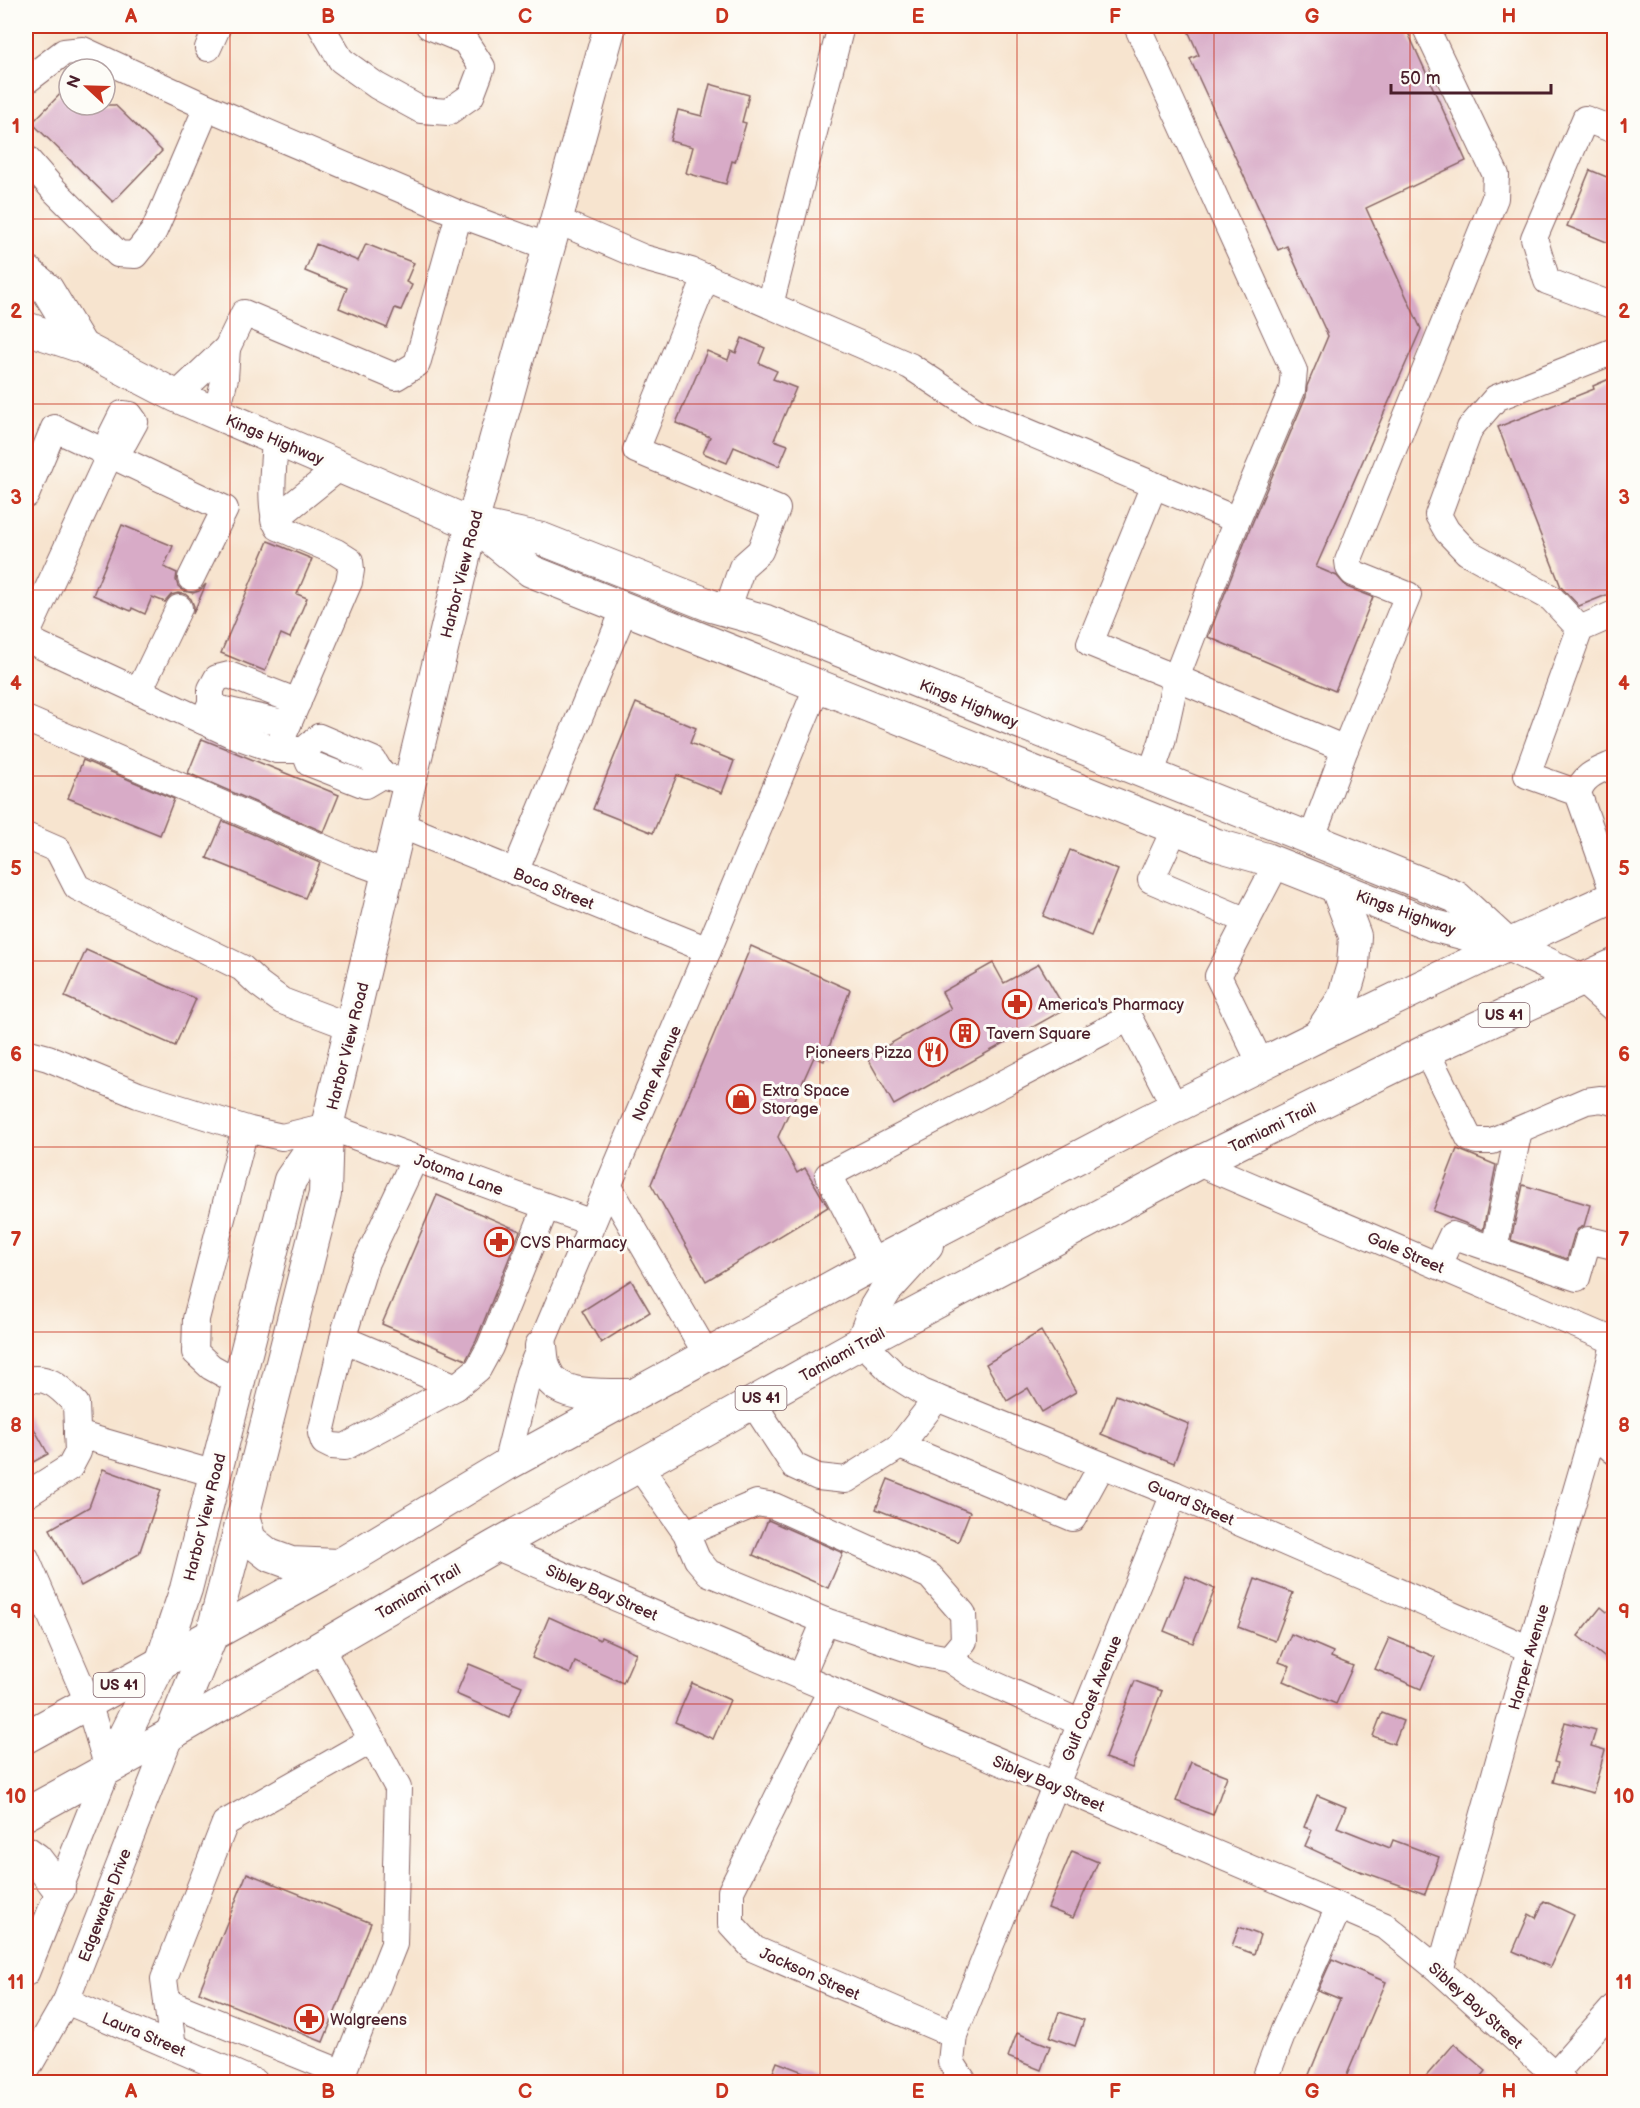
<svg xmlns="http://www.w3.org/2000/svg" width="1640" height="2108" viewBox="0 0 1640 2108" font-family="'Balsamiq Sans',sans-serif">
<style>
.building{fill:#d8abc7}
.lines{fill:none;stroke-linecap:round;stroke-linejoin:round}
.minor-casing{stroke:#876464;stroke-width:28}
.major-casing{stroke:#876464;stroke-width:34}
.minor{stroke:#fff;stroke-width:26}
.major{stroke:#fff;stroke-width:32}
.grid{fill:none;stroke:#c8321e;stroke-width:1.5;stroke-opacity:0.55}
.labels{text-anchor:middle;stroke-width:6;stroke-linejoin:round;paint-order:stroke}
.shield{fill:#fdfcf7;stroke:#806168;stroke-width:1.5}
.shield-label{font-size:15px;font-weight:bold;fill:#4a1f2b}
.street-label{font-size:16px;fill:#4a1f2b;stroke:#fdfcf7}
.poi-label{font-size:16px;fill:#4a1f2b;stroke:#fdfcf7;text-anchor:start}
.neatline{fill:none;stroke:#c8321e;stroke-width:2}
.grid-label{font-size:20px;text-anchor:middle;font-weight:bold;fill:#c8321e}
</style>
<rect width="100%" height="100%" fill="#fdfcf7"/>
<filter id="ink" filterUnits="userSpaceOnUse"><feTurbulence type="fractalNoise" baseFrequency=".0167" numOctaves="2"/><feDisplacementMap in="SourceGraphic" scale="12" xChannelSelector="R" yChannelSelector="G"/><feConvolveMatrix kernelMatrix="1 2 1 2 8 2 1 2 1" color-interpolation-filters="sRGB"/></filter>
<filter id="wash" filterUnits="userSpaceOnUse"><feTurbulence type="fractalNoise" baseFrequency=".008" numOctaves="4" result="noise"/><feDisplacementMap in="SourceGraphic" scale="24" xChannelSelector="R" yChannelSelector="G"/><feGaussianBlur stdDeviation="1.35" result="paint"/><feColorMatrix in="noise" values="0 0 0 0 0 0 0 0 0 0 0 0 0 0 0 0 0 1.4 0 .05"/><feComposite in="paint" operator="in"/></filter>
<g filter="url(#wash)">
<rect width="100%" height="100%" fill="#f7e4cf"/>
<g id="blocks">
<!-- building -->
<g class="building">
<path d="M 1186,26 L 1405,26 L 1466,161 L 1366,208 L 1421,329 L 1316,567 L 1337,576 L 1347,587 L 1373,597 L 1335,691 L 1208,637 L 1251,526 L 1306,396 L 1307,386 L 1328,336 L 1287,246 L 1278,250 L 1190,59 L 1199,55 Z"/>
<path d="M 710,84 L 749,95 L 742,122 L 746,123 L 735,162 L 732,161 L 726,184 L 686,173 L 693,147 L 670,141 L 678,110 L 702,116 Z"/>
<path d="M 69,85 L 69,105 L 115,105 L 162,151 L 113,202 L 32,123 Z"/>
<path d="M 1590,170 L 1614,180 L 1614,245 L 1567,226 Z"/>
<path d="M 316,244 L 358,261 L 366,244 L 414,263 L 406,282 L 412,285 L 401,310 L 395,308 L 387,328 L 339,308 L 347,288 L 305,271 Z"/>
<path d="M 742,338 L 765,348 L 759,363 L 777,371 L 773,379 L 796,388 L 774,440 L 788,445 L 779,466 L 734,447 L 727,463 L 703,453 L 710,437 L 676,423 L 707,351 L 728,360 L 731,351 L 736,353 Z"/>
<path d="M 1614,377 L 1614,592 L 1579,606 L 1561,587 L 1498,427 L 1594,389 L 1593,386 Z"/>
<path d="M 122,525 L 173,546 L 164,567 L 177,573 L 176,580 L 178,586 L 184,591 L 193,593 L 199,591 L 206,584 L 193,614 L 194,606 L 191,599 L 185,594 L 178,593 L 171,595 L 165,602 L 152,597 L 145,614 L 132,608 L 131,611 L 93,595 Z"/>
<path d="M 268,541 L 312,559 L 297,594 L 307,598 L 290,638 L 281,634 L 265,671 L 221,653 Z"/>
<path d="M 636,703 L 696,728 L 690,743 L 734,761 L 722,793 L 677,775 L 653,833 L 593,809 Z"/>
<path d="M 202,739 L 339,795 L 324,832 L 188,773 Z"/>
<path d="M 83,760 L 174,799 L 160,835 L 68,798 Z"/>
<path d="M 223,821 L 320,863 L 305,898 L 207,858 Z"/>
<path d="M 1070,850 L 1118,870 L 1091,936 L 1043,916 Z"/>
<path d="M 751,946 L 850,990 L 824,1061 L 814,1057 L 778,1137 L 797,1173 L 805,1168 L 828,1207 L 706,1281 L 651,1184 Z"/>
<path d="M 86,950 L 196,999 L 175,1046 L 65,997 Z"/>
<path d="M 993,963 L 1004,983 L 1039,964 L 1065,1009 L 894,1105 L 867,1057 L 951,1009 L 942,992 Z"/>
<path d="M 1457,1149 L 1496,1165 L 1483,1230 L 1433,1211 Z"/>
<path d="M 1523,1185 L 1590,1205 L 1584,1226 L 1578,1229 L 1574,1235 L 1567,1259 L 1511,1240 Z"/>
<path d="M 437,1195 L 520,1231 L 476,1341 L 466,1360 L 382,1324 Z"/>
<path d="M 631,1280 L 650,1312 L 601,1343 L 582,1311 Z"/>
<path d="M 1041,1331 L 1076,1392 L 1042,1412 L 1028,1388 L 1007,1401 L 986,1364 Z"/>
<path d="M 1116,1395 L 1189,1424 L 1174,1463 L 1101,1434 Z"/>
<path d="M 26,1414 L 48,1454 L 26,1466 Z"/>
<path d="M 103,1469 L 161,1490 L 139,1554 L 81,1586 L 50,1529 L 89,1507 Z"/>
<path d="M 888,1479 L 970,1512 L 958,1542 L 876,1509 Z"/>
<path d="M 768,1520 L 843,1553 L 828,1588 L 753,1555 Z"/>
<path d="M 1186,1576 L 1215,1589 L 1193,1643 L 1164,1631 Z"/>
<path d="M 1255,1579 L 1293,1593 L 1275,1641 L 1238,1627 Z"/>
<path d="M 1601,1607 L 1614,1618 L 1614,1665 L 1578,1636 Z"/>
<path d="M 549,1617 L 600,1640 L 601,1637 L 636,1653 L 623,1683 L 575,1662 L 570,1674 L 532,1658 Z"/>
<path d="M 1291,1634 L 1333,1652 L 1331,1657 L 1353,1666 L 1336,1704 L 1283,1681 L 1290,1666 L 1279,1662 Z"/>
<path d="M 1389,1638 L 1435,1657 L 1421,1689 L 1375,1669 Z"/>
<path d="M 469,1664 L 522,1686 L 509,1717 L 456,1694 Z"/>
<path d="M 1135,1681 L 1162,1691 L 1132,1768 L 1105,1758 Z"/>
<path d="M 692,1683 L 730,1700 L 713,1739 L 675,1722 Z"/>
<path d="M 1382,1713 L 1403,1721 L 1394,1744 L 1373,1736 Z"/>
<path d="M 1565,1722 L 1596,1730 L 1591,1746 L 1605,1750 L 1593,1793 L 1553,1782 L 1558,1763 L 1554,1762 Z"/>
<path d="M 1191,1762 L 1227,1776 L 1213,1815 L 1176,1801 Z"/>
<path d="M 1317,1795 L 1346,1807 L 1337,1827 L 1390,1848 L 1393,1840 L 1439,1857 L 1425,1894 L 1361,1871 L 1361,1872 L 1305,1846 L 1312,1830 L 1304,1827 Z"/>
<path d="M 1072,1851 L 1098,1862 L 1073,1918 L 1048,1908 Z"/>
<path d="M 247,1873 L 371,1923 L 323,2042 L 199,1992 Z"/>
<path d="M 1544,1901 L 1574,1915 L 1550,1967 L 1513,1951 L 1529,1914 L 1536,1918 Z"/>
<path d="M 1239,1927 L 1260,1935 L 1254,1954 L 1232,1946 Z"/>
<path d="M 1332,1959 L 1386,1982 L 1344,2082 L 1306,2082 L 1340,1999 L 1318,1990 Z"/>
<path d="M 1059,2012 L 1084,2020 L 1075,2046 L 1050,2037 Z"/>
<path d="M 1017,2033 L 1050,2046 L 1041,2070 L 1008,2057 Z"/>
<path d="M 1454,2044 L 1486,2071 L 1477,2082 L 1421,2082 Z"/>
<path d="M 777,2062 L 827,2081 L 827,2082 L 769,2082 Z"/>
</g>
</g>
</g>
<g filter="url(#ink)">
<use href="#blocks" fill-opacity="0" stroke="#876464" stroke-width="1.5"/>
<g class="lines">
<!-- minor casing -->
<g class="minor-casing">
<g id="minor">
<path d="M 321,26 L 341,60 L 377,86 L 421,110 L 448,112 L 471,96 L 482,67 L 465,41 L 429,26"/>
<path d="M 208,48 L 218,26"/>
<path d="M 26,81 L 64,52 L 83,50 L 207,107"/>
<path d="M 1614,130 L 1585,119 L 1534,238 L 1547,281 L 1614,306"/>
<path d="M 26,158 L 54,190 L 118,254 L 135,255 L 154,231 L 207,107 L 459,214 L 549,247"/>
<path d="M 556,220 L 644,258 L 691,271 L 910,366 L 978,411 L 1237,520 L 1292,390 L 1294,371 L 1137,26"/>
<path d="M 706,277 L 636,450 L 777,509 L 760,551 L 742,567 L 727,610"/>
<path d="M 770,305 L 841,26"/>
<path d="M 176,396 L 227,348 L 244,313 L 396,377 L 417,364 L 459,214"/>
<path d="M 216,414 L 225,378 L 227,348"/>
<path d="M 275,439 C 274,461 268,508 278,527 L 336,552 L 350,561 L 351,570 L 349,582 L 277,750"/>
<path d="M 1154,485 L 1090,643 L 1176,678 L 1237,520"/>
<path d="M 26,495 L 54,428 L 225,509 L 191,578"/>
<path d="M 274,520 L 340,467"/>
<path d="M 1580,629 L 1551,598 L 1467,552 L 1447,531 L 1438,515 L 1470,428 L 1496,398 L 1614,351"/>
<path d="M 26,636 L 110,454 L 114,444 L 111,436 L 122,414 L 130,415 L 135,422 L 124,442 L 114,444"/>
<path d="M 26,639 L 231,734 L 277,750 L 304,750 L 319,737 L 373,760 L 382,775 L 410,783"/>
<path d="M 139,691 L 179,608"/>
<path d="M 211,703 L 220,709 L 288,724"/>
<path d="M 26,719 L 349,859 L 388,873"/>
<path d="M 203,721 L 211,703 L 211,689 L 217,678 L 229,675 L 298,702"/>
<path d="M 304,750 L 309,763 L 365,785 L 382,775"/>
<path d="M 1614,764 C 1598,771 1583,775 1578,793 L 1614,895"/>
<path d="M 1150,776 L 1162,742 L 1176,678 L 1345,749 L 1408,595 L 1353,573 L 1349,568 L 1348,561 L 1495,198 L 1496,175 L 1425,26"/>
<path d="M 1578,793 L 1527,775 L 1580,629 L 1614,614"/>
<path d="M 400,825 L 708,950"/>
<path d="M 1175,828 L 1151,880 L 1247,921"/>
<path d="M 26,836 L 58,850 L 77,887 L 242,968 L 259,984 L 282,1001 L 351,1027"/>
<path d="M 1311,840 L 1345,749"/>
<path d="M 515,872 L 625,608"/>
<path d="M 1581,980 L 1614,1009"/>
<path d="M 1426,1051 L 1469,1138 L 1477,1141 L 1492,1141 L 1586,1101 L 1601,1099 L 1614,1102"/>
<path d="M 26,1052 L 48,1058 L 138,1095 L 250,1130 L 282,1137 L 327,1126 L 592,1223"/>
<path d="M 1261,1064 L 1218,976 L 1277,863"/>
<path d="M 415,1158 L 366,1262 L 345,1330 L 321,1433 L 324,1442 L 332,1446 L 345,1447 L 456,1387 L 478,1369 L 490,1347 L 546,1207"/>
<path d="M 1198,1163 L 1614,1341"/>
<path d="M 608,1185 L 707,1355"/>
<path d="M 1494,1249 L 1519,1130"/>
<path d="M 874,1264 L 828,1175 L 1129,1018 L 1175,1107"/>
<path d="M 1438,1265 L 1452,1235 L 1577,1278 L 1588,1240 L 1614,1246"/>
<path d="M 343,1339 L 456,1387"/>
<path d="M 862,1342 L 895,1375 L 922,1392 L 1174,1494 L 1530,1649"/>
<path d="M 26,1380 C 50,1375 60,1388 76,1404 L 78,1452 L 70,1467 L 26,1495"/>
<path d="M 238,1382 L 211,1367 L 195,1352 L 196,1319 L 245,1129"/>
<path d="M 753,1403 L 794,1466 L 818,1477 L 846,1480 L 900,1446 L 937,1398"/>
<path d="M 1593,1433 L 1614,1451"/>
<path d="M 77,1434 L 215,1474"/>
<path d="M 900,1446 L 1073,1518 L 1102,1465"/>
<path d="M 506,1465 L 529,1373 L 708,950 L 818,685"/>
<path d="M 639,1466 L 686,1533 L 697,1559 L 709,1573 L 825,1621 L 923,1654 L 949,1659 L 964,1641 L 963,1614 L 930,1576 L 774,1506 L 757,1503 L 686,1533"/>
<path d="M 495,1546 L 1385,1926 L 1440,1971 L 1563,2082"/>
<path d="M 26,1558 L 88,1702 L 108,1768 L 26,1973"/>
<path d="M 949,1659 L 971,1674 L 1081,1723"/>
<path d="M 801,1677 L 825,1621"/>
<path d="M 831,1690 L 731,1891 L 731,1924 L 754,1949 L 954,2035"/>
<path d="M 1440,1971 L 1530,1649 L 1593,1433 L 1614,1344"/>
<path d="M 66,2001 L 255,2082"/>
<path d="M 167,2002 L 343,2073"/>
<path d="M 173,2047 L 164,1979 L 225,1823 L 372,1740 L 320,1647"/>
<path d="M 26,2071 L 66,2001 L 171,1734"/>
<path d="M 339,2082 L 394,1944 L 398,1788 L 372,1740"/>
<path d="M 964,2082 L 951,2062 L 954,2035 L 1174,1494"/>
<path d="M 1264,2082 L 1284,2030 L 1339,1907"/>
<path d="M 1548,2082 L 1614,2007"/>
</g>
</g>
<!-- major casing -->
<g class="major-casing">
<g id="major">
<path d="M 26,271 L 47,289 L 82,347"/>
<path d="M 26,328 L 82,347 L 176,396 L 472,524 L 542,539 L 712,606 L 766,621 L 1456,897 L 1508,945"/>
<path d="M 478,528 L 531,571 L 1217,845 L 1266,859 L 1435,926 L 1508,945 L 1581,980"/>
<path d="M 1319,1035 L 1343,999 L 1353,965 L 1355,936 L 1336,886"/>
<path d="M 862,1342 L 875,1308 L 886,1290 L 927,1245"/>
<path d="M 541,1346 C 542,1354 542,1362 545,1369 C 556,1401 605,1394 633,1395"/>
<path d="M 243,1517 L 250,1540 L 269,1555 L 291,1563 L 338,1565"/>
<path d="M 171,1734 L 212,1634 L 243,1517 L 325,1194 L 327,1126 L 472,524 L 610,26"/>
<path d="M 26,1737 L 339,1565 L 506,1465 L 874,1264 L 1147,1121 L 1318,1036 L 1508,945 L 1614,897"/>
<path d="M 108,1768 L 162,1660 L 186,1589 L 290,1180 L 327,1126"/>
<path d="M 26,1814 L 171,1734 L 495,1546 L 862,1342 L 1198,1163 L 1426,1051 L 1614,965"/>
<path d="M 26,1852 L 36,1859 L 59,1889"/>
</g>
</g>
<!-- minor -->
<use href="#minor" class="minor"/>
<!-- major -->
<use href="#major" class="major"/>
</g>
</g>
<!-- grid -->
<path class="grid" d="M 230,26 L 230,2082M 426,26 L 426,2082M 623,26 L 623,2082M 820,26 L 820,2082M 1017,26 L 1017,2082M 1214,26 L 1214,2082M 1410,26 L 1410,2082M 26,219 L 1614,219M 26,404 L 1614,404M 26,590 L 1614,590M 26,776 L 1614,776M 26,961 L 1614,961M 26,1147 L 1614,1147M 26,1332 L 1614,1332M 26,1518 L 1614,1518M 26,1704 L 1614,1704M 26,1889 L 1614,1889"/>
<!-- icons -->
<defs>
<g id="pharmacy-ring" transform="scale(1.5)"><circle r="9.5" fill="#fdfcf7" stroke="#c8321e" stroke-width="1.5"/><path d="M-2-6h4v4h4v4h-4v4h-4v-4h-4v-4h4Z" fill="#c8321e"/></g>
<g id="building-ring" transform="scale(1.5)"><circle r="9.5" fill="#fdfcf7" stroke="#c8321e" stroke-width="1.5"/><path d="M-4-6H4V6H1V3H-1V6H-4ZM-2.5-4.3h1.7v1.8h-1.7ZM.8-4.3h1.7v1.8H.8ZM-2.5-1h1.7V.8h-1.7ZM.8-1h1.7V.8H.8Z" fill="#c8321e"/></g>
<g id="restaurant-ring" transform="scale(1.5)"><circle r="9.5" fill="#fdfcf7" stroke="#c8321e" stroke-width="1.5"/><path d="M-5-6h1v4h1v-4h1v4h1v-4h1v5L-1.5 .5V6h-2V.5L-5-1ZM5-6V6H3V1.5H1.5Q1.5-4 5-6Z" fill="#c8321e"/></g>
<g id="shop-ring" transform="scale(1.5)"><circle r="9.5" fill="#fdfcf7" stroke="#c8321e" stroke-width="1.5"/><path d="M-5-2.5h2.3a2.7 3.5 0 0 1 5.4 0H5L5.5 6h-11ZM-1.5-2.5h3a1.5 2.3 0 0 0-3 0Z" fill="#c8321e"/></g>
</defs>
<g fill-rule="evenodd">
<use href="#pharmacy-ring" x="1017" y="1004"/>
<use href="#building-ring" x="965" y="1033"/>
<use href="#restaurant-ring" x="933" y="1052"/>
<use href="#shop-ring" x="741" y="1099"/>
<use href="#pharmacy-ring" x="499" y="1242"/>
<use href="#pharmacy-ring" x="309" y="2019"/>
</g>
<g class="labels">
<!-- shield labels -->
<g class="shield">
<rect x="1478.5" y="1003" width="51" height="24" rx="4.5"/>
<rect x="735.5" y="1386" width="51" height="24" rx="4.5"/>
<rect x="93.5" y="1673" width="51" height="24" rx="4.5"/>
</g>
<g class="shield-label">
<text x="1504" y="1020">US 41</text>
<text x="761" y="1403">US 41</text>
<text x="119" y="1690">US 41</text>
</g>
<!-- street labels -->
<g class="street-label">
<text transform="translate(275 439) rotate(23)" y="6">Kings Highway</text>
<text transform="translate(461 574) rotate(-76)" y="6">Harbor View Road</text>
<text transform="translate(969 703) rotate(22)" y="6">Kings Highway</text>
<text transform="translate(554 888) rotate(22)" y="6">Boca Street</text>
<text transform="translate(1406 912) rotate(20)" y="6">Kings Highway</text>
<text transform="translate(347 1046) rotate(-76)" y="6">Harbor View Road</text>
<text transform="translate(656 1073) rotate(-67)" y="6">Nome Avenue</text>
<text transform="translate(1272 1127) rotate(-26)" y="6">Tamiami Trail</text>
<text transform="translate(459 1174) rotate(20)" y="6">Jotoma Lane</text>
<text transform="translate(1406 1252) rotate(23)" y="6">Gale Street</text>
<text transform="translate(842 1354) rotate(-29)" y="6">Tamiami Trail</text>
<text transform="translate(1191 1502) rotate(23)" y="6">Guard Street</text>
<text transform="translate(204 1517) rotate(-76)" y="6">Harbor View Road</text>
<text transform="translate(418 1591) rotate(-30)" y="6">Tamiami Trail</text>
<text transform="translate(602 1592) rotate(23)" y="6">Sibley Bay Street</text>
<text transform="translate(1528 1657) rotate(-74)" y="6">Harper Avenue</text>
<text transform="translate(1091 1698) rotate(-68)" y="6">Gulf Coast Avenue</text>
<text transform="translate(1049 1783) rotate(23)" y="6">Sibley Bay Street</text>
<text transform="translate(104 1905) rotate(-69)" y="6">Edgewater Drive</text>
<text transform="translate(810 1973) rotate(24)" y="6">Jackson Street</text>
<text transform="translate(1476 2005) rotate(42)" y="6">Sibley Bay Street</text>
<text transform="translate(144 2034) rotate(23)" y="6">Laura Street</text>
</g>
<!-- poi labels -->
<g class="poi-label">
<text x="1038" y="1010">America's Pharmacy</text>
<text x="986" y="1039">Tavern Square</text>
<text x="912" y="1058" text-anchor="end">Pioneers Pizza</text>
<text x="762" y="1096">Extra Space<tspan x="762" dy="18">Storage</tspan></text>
<text x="520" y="1248">CVS Pharmacy</text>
<text x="330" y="2025">Walgreens</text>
</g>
</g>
<!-- margin -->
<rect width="1640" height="2108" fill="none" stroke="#fdfcf7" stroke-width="66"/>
<!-- north arrow -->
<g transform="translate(87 87) rotate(292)"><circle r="28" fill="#fdfcf7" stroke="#b5a4a5" stroke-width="1.5"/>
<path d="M0-4.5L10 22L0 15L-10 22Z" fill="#c8321e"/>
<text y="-9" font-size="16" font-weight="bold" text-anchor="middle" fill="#4a1f2b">N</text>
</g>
<!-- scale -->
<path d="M1391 84v9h160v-9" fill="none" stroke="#4a1f2b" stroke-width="3"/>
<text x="1400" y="84" font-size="18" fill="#4a1f2b" stroke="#fdfcf7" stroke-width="4.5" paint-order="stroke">50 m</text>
<rect x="33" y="33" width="1574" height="2042" class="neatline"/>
<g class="grid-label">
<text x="131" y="23">A</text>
<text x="328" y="23">B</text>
<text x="525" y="23">C</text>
<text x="722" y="23">D</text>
<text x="918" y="23">E</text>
<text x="1115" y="23">F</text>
<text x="1312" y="23">G</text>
<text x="1509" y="23">H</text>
<text x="16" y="133">1</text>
<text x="1624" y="133">1</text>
<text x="16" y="318">2</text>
<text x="1624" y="318">2</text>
<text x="16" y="504">3</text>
<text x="1624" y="504">3</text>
<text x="16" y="690">4</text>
<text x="1624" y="690">4</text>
<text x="16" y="875">5</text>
<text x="1624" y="875">5</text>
<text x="16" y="1061">6</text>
<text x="1624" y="1061">6</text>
<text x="16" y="1246">7</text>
<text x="1624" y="1246">7</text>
<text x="16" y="1432">8</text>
<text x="1624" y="1432">8</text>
<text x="16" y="1618">9</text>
<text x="1624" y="1618">9</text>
<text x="16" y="1803">10</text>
<text x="1624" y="1803">10</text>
<text x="16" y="1989">11</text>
<text x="1624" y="1989">11</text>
<text x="131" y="2098">A</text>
<text x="328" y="2098">B</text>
<text x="525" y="2098">C</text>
<text x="722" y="2098">D</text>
<text x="918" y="2098">E</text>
<text x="1115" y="2098">F</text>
<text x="1312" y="2098">G</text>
<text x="1509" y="2098">H</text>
</g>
</svg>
